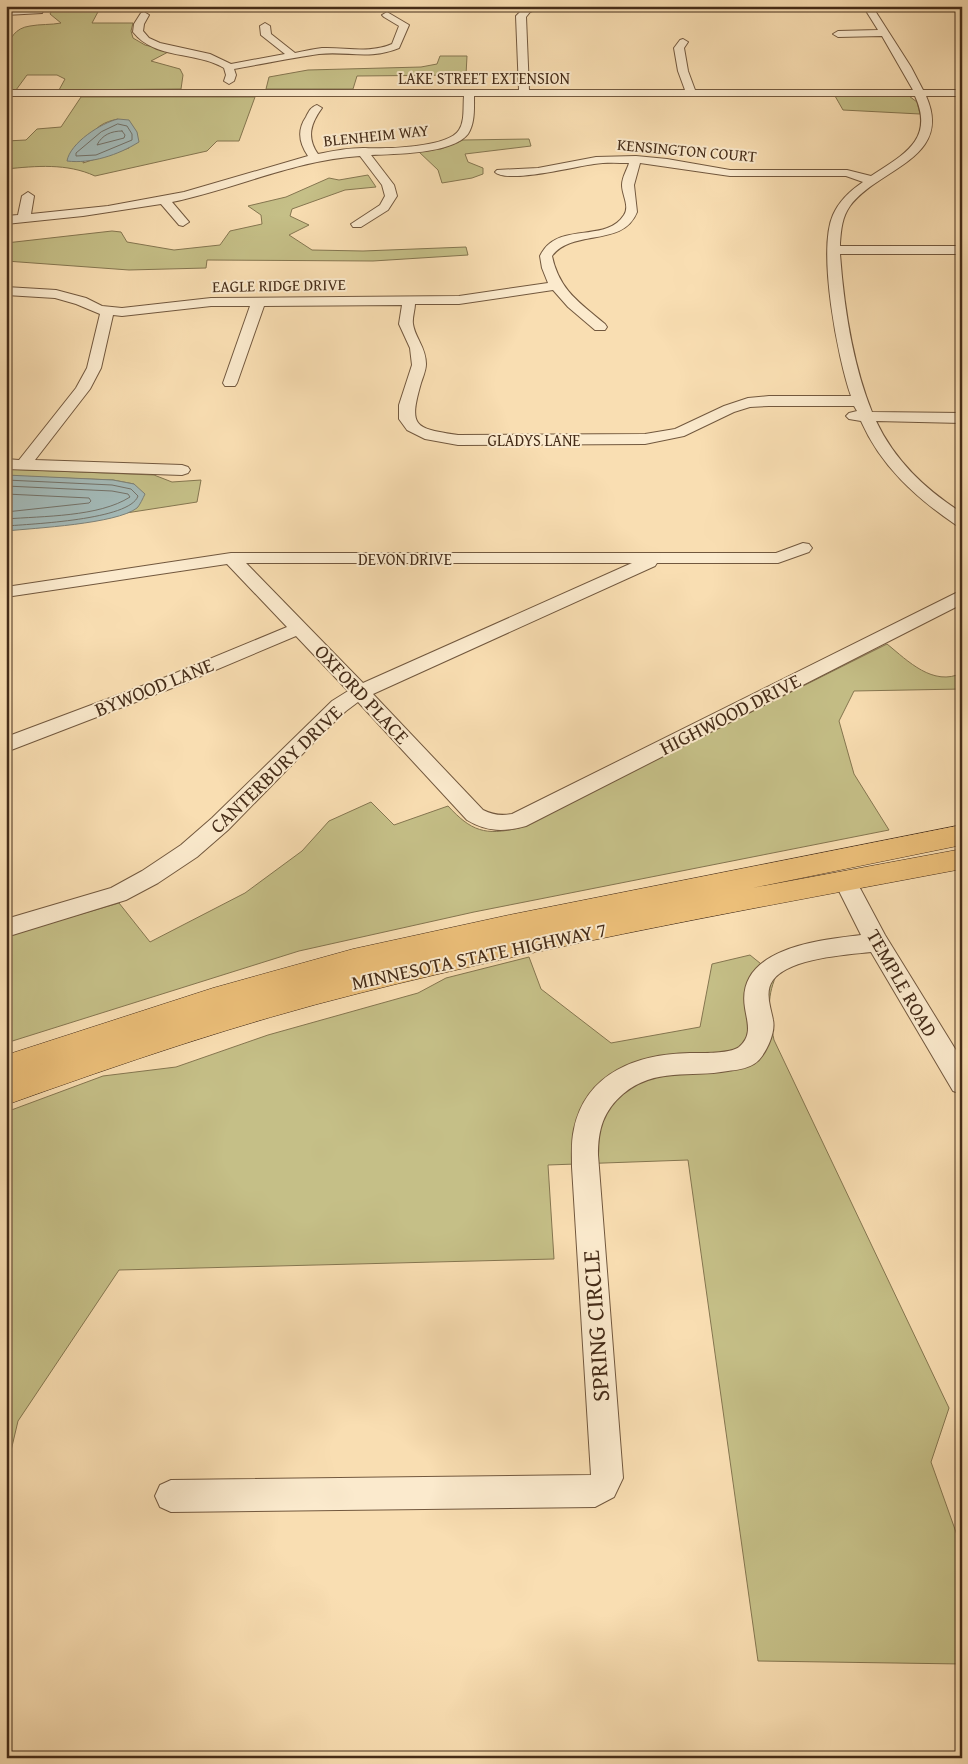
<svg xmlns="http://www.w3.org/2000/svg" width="968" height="1764" viewBox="0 0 968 1764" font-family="'Gentium Book Plus',serif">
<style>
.green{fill:#c5bf87;stroke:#857650;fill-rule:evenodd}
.water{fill:#a3b9b7;stroke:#7d8177}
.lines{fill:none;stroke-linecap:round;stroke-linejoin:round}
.shore{stroke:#747268;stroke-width:1}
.minor-casing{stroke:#72583e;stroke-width:2}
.major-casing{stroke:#452c18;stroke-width:1}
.minor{fill:#fbeacd;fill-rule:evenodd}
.major{fill:#ecbf79;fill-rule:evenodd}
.labels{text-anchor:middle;stroke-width:4;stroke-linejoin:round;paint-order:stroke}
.far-street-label{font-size:16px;fill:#452c18;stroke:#fbeacd}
.street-label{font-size:20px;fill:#452c18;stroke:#fbeacd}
.near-street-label{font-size:24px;fill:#452c18;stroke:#fbeacd}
</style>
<rect width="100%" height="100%" fill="#f9deb2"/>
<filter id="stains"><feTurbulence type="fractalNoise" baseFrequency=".004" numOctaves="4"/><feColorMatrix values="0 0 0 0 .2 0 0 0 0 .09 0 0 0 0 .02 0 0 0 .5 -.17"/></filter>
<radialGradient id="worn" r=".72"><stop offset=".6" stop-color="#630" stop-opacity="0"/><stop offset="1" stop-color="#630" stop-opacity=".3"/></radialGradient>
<!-- green -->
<g class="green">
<path d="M 77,6 L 105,6 L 99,10 L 92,23 L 133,23 L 131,31 L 133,38 L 145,45 L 170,51 L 151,61 L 180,69 L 183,75 L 181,89 L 59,90 L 65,79 L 57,75 L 27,75 L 16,90 L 6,90 C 6,68 0,30 30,26 C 40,24 51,25 61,23 L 50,14 L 52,10 Z"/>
<path d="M 440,56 L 467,56 L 466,75 L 357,76 L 353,89 L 266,89 L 269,77 L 308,70 L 421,67 L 437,64 Z"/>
<path d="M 835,96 L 909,96 L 917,102 L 920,114 L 843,110 Z"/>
<path d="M 81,97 L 255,97 L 239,141 L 217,141 L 207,151 L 95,176 C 67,163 36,166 6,169 L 6,141 L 26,140 L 37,129 L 61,127 ZM 118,119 L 129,148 L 83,163 C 91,138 89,125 118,119 Z"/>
<path d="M 529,139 L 531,146 L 465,154 L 468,162 L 483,168 L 483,174 L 472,178 L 442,183 L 438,170 L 418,151 L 441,149 L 463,140 Z"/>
<path d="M 368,175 L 376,187 L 345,190 L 292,209 L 290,216 L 309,225 L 289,235 L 312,250 L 363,251 L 466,247 L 468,255 L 373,261 L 207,260 L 206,268 L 129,270 L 6,261 L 6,243 L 112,231 L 121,232 L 127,242 L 174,250 L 220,245 L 230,231 L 262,224 L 261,215 L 248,206 L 286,197 L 329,178 L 339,180 Z"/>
<path d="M 6,469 L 154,475 L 172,482 L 201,480 L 197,502 L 126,513 L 138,507 L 134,484 L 113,480 L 11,476 L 6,475 Z"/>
<path d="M 887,644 C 908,661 933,687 962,673 L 962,689 L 854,691 L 839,721 L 854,774 L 889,830 L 474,912 L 299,951 L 6,1043 L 6,936 L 119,903 L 150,942 L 245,893 L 302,851 L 329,821 L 371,802 L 394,825 L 448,806 C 471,831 485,836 519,828 Z"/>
<path d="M 750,955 L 776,976 C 766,999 769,1016 774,1040 L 949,1408 L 931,1462 L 962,1549 L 962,1664 L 758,1661 L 688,1160 L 548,1165 L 554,1259 L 119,1270 L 18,1421 L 6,1472 L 6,1112 L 103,1076 L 176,1067 L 268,1035 L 418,993 L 446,978 L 529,957 L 541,989 L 611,1043 L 700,1027 L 712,964 Z"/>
</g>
<!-- water -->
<g class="water">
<path d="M 118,119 L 129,120 L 137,132 L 139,142 C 118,155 91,164 67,161 C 70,143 101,123 118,119 Z"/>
<path d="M 6,475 L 113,480 L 134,484 L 145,494 C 143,498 140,505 137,508 C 116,524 35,528 6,531 Z"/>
</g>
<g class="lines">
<!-- shore -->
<g class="shore">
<path d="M 118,124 L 127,126 L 132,134 L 132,140 L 96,155 L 76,156 L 76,153 L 101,132 Z"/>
<path d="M 122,131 L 125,135 L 124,138 L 97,145 C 102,135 111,131 122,131 Z"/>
<path d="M 6,480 L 112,485 L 131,489 L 138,496 C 130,520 31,524 6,526"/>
<path d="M 6,486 L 112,491 L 128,494 L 130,497 C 99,517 43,516 6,519"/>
<path d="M 6,494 L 89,498 L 91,501 L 89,503 L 6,512"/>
</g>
<!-- minor casing -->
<g class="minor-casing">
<g id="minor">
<path d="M 529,6 L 543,6 L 530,12 L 526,17 L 529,90 L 685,90 L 678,71 L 674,48 L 680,40 L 683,39 L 688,42 L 684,48 L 688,71 L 695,90 L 913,90 L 882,36 L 838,37 L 833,34 L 838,31 L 878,30 L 863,6 L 872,6 L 911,67 L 923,90 L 962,90 L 962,96 L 926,96 C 954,159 878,168 850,206 C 842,217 841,230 840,243 L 840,246 L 962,246 L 962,254 L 840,254 C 844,307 852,362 872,412 L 962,413 L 962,423 L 876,421 C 895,461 925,489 962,513 L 962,526 L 956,525 C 915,497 881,466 861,421 L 849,419 L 846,416 L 849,413 L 857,411 L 854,406 L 769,406 L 750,407 L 734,412 L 684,436 L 645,444 L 458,445 L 425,439 L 407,430 L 399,419 L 399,405 L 412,365 L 410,348 L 399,324 L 402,305 L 264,306 L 237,383 L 235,386 L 225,386 L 223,383 L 250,306 L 211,306 L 122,316 L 113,315 L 101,368 L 90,389 L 35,460 L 182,465 L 188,467 L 190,470 L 188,473 L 182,475 L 6,469 L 6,459 L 19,460 L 76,388 L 87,368 L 100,314 L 76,304 L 55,298 L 6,295 L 6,287 L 56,290 L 86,298 L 102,306 L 122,308 L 211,298 L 459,296 L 548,283 L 542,268 L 540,256 C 542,252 545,247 549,244 C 570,226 608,240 624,215 C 630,206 622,195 622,185 C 622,177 627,170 629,163 C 618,163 606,162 594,164 C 577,166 507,184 495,172 L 497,170 L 538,168 L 596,157 L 636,156 L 667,159 L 730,170 L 847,170 L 871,176 C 903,155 935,140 915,96 L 474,96 C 474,109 475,123 468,134 C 453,154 394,154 371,155 L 394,185 L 397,196 L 388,210 L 361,227 L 353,227 L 351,224 L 380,205 L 385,196 L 382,185 L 360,156 C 295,160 235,189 172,202 L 189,222 L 183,226 L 179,225 L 161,204 L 83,216 L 6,224 L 6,216 L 18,215 L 22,196 L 28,192 L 34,196 L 31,214 L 108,206 L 184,192 L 308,156 C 299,143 297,130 306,117 C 309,111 311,107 317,105 L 322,108 C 311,123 306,137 318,154 C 332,151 349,148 363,148 C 383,149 448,148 459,130 C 465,121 463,107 464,96 L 6,96 L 6,90 L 519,90 L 516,16 L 524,8 ZM 640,163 L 730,176 L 846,176 L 863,182 C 851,190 839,201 833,215 C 817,251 838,359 851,396 L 769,396 L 748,398 L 724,406 L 675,429 L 645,434 L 458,435 C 415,428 408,428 421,383 C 423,377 426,370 426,364 C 426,347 415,338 413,324 C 412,318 415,310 415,304 L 459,304 L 553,290 L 568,307 L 595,330 L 605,330 L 607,327 L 605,324 C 580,303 559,290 552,256 C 573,228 623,248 637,212 L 634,185 Z"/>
<path d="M 39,8 L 43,11 L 42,13 L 6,15 L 6,9 Z"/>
<path d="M 144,12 L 149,15 L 144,24 L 143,31 L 149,38 L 160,43 L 210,54 L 231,64 L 285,54 L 261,35 L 260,26 L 265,23 L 270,26 L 271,34 L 295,53 C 304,51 313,49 322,48 C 346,47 369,54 392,44 L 399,26 L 384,17 L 382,15 L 387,12 L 409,25 L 399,48 C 370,60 348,51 319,54 C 291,58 262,64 234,69 L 236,75 L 234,81 L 229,84 L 224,81 L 226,75 L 224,68 C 196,51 155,60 133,32 L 134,24 L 141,13 Z"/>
<path d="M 803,543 L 809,544 L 812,548 L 809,552 L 778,563 L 657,563 L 655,566 L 373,694 L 483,810 C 493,815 501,816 512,814 L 956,593 L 962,592 L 962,604 L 526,826 C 504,832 487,832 467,820 L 358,702 L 346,711 L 328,728 L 228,830 L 197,857 L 158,883 L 126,900 L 6,937 L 6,919 L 111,888 L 142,871 L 181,845 L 212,818 L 332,701 L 348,691 L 296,636 L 180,685 L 6,752 L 6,737 L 166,677 L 287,627 L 227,564 L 6,597 L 6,587 L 231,553 L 776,553 ZM 246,563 L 632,563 L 363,683 Z"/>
<path d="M 845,873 L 853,875 L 885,935 L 962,1060 L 962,1094 L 953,1091 L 871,952 C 845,955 790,958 773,980 C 764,992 771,1008 773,1020 C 776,1033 765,1057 754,1064 C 746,1069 736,1070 728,1071 C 690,1078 655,1067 623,1094 C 603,1111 598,1130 598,1155 L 623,1478 L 614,1497 L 595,1507 L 171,1512 L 160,1507 L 155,1496 L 160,1485 L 171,1480 L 591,1475 L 572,1167 C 572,1154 571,1142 574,1129 C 586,1072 638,1054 690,1053 C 702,1053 730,1054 739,1047 C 753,1035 747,1022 745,1008 C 735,948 820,940 861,935 L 834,881 L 837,875 Z"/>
</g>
</g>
<!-- major casing -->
<g class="major-casing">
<path id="major" d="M 962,825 L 962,845 L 752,888 L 962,849 L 962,869 C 761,907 559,943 360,993 C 240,1023 123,1063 6,1105 L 6,1055 L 213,988 L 353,949 L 509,915 Z"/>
</g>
<!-- minor -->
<use href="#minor" class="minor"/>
<!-- major -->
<use href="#major" class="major"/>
</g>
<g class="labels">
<!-- far-street labels -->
<g class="far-street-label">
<text x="484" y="84">LAKE STREET EXTENSION</text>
<text transform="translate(376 135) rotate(-6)" y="6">BLENHEIM WAY</text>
<text transform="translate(687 150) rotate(5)" y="6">KENSINGTON COURT</text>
<text transform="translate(279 285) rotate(-1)" y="6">EAGLE RIDGE DRIVE</text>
<text x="534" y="446">GLADYS LANE</text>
<text x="405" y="565">DEVON DRIVE</text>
</g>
<!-- street labels -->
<g class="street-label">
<text transform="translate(154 687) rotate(-22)" y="7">BYWOOD LANE</text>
<text transform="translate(362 694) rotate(47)" y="7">OXFORD PLACE</text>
<text transform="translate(730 714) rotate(-27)" y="7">HIGHWOOD DRIVE</text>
<text transform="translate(276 769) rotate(-44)" y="7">CANTERBURY DRIVE</text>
<text transform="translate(479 956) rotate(-12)" y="7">MINNESOTA STATE HIGHWAY 7</text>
<text transform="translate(902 983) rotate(60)" y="7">TEMPLE ROAD</text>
</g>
<!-- near-street labels -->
<g class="near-street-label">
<text transform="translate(596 1326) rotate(-94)" y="8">SPRING CIRCLE</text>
</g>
</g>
<!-- margin -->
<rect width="968" height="1764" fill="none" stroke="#f9deb2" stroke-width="25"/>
<rect x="8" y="8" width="953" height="1749" fill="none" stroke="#452c18" stroke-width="2.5"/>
<rect x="12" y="12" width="943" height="1739" fill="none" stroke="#452c18"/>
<rect width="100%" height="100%" filter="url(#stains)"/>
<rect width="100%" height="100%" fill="url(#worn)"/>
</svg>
